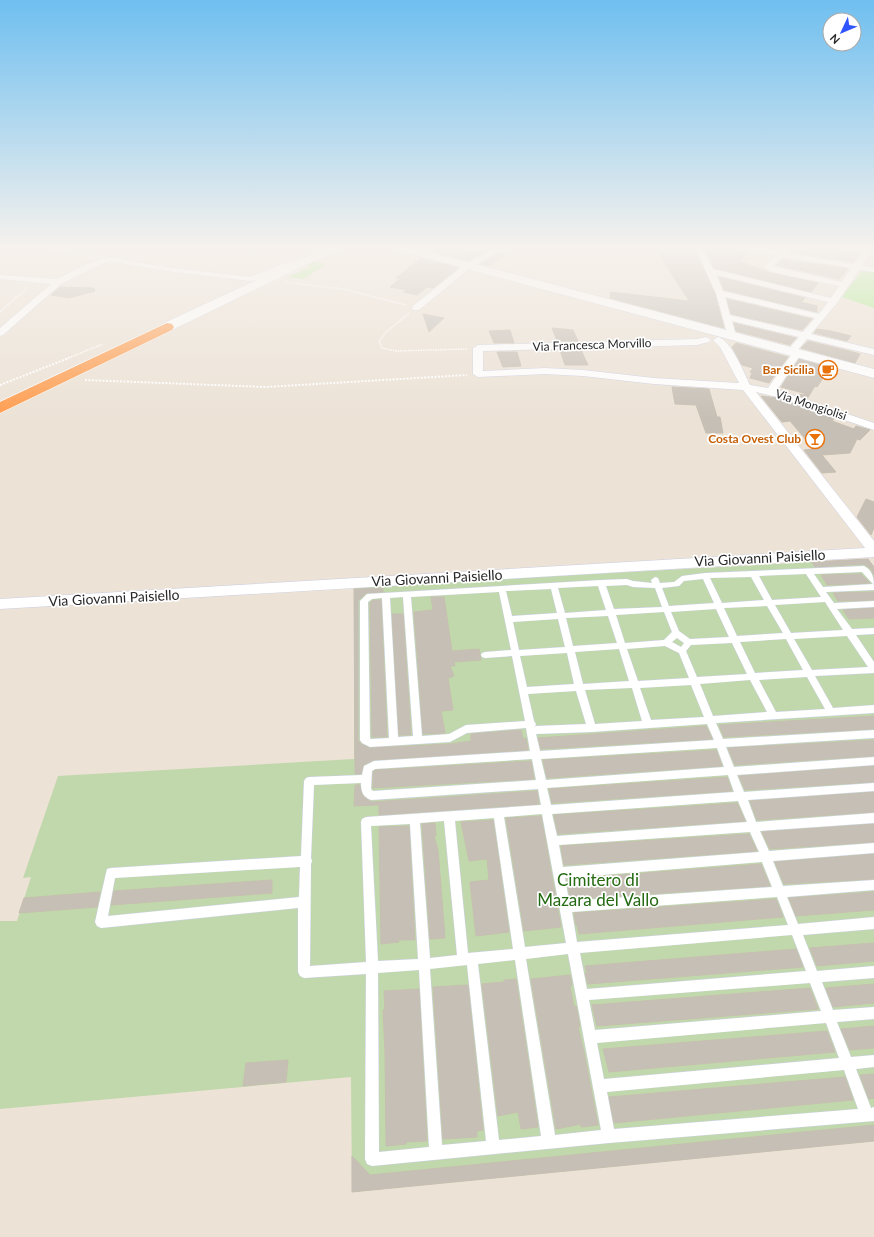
<svg xmlns="http://www.w3.org/2000/svg" width="874" height="1237" viewBox="0 0 874 1237" font-family="Lato,sans-serif">
<style>
.green{fill:#abea8b}
.cemetery{fill:#c0d8ab}
.building{fill:#c6bfb6;stroke:#c7bfb0}
.lines{fill:none;stroke-linecap:round;stroke-linejoin:round}
.lane-casing{stroke:#cbcfe2;stroke-width:1}
.street-casing{stroke:#cbcfe2;stroke-width:1}
.secondary-casing{stroke:#cbcfe2;stroke-width:1}
.highway-casing{stroke:#fff;stroke-width:1}
.path-far1{stroke:#fff;stroke-width:1.5;stroke-dasharray:1.5 1;stroke-linecap:butt}
.path{stroke:#fff;stroke-width:2;stroke-dasharray:2 1.5;stroke-linecap:butt}
.lane{fill:#fff;fill-rule:evenodd}
.street{fill:#fff;fill-rule:evenodd}
.secondary{fill:#fff;fill-rule:evenodd}
.highway{fill:#ff9c4e;fill-rule:evenodd}
.labels{text-anchor:middle;stroke-width:3.5;stroke-linejoin:round;paint-order:stroke}
.far-street-label{font-size:12px;fill:#272727;stroke:#fff}
.far-food-label{font-size:12px;font-weight:bold;fill:#c56008;stroke:#fff;text-anchor:end}
.street-label{font-size:14px;fill:#272727;stroke:#fff}
.near-park-label{font-size:17px;fill:#236a11;stroke:#fff}
</style>
<rect width="100%" height="100%" fill="#ece2d6"/>
<!-- green -->
<g class="green">
<path d="M 314,262 L 326,264 L 304,279 L 288,277 L 311,267 L 306,265 Z"/>
<path d="M 863,269 L 874,271 L 874,308 L 842,297 Z"/>
</g>
<!-- cemetery -->
<path class="cemetery" d="M 868,559 L 874,567 L 874,1141 L 352,1192 L 351,1077 L 0,1109 L 0,921 L 17,921 L 31,877 L 23,878 L 58,776 L 354,759 L 354,587 Z"/>
<!-- building -->
<g class="building">
<path d="M 437,246 L 449,246 L 477,253 L 486,249 L 489,250 L 468,261 L 432,251 Z"/>
<path d="M 654,246 L 693,246 L 715,294 L 724,328 L 610,298 L 611,292 L 689,301 Z"/>
<path d="M 704,246 L 731,246 L 736,249 L 748,252 L 742,259 L 739,261 L 771,273 L 818,283 L 811,292 L 714,268 Z"/>
<path d="M 802,246 L 837,246 L 842,249 L 860,253 L 853,262 L 791,252 L 796,247 L 801,248 Z"/>
<path d="M 499,253 L 505,256 L 488,266 L 480,264 Z"/>
<path d="M 421,258 L 458,268 L 433,288 L 427,287 L 417,295 L 403,292 L 407,290 L 390,287 L 400,279 L 396,278 Z"/>
<path d="M 783,259 L 848,269 L 839,279 L 776,265 Z"/>
<path d="M 719,277 L 805,298 L 801,302 L 817,306 L 817,312 L 724,290 Z"/>
<path d="M 60,287 L 94,288 L 95,291 L 69,298 L 51,295 Z"/>
<path d="M 727,299 L 812,319 L 802,330 L 731,314 Z"/>
<path d="M 423,314 L 444,318 L 429,332 Z"/>
<path d="M 734,323 L 796,338 L 790,345 L 736,331 Z"/>
<path d="M 552,328 L 573,330 L 578,341 L 557,341 Z"/>
<path d="M 817,329 L 831,331 L 851,336 L 847,341 L 814,333 Z"/>
<path d="M 510,330 L 514,343 L 494,343 L 489,331 Z"/>
<path d="M 808,341 L 849,351 L 860,354 L 855,363 L 801,348 Z"/>
<path d="M 736,343 L 788,357 L 769,383 L 750,378 L 752,373 L 750,372 L 753,368 L 742,365 L 732,347 Z"/>
<path d="M 560,350 L 581,350 L 588,365 L 565,365 Z"/>
<path d="M 497,352 L 517,352 L 521,366 L 503,367 Z"/>
<path d="M 799,359 L 838,370 L 833,378 L 823,378 L 817,387 L 815,386 L 807,399 L 795,395 L 807,394 L 781,387 Z"/>
<path d="M 672,387 L 709,389 L 717,417 L 720,417 L 723,433 L 706,433 L 696,405 L 675,404 Z"/>
<path d="M 761,396 L 777,398 L 835,418 L 832,421 L 854,429 L 856,426 L 870,430 L 860,440 L 857,439 L 850,453 L 822,455 L 836,472 L 822,473 L 804,450 L 814,449 L 790,421 L 782,422 Z"/>
<path d="M 866,499 L 874,502 L 874,528 L 871,535 L 857,517 Z"/>
<path d="M 868,559 L 874,567 L 874,575 L 871,569 L 864,564 L 815,567 L 812,562 Z"/>
<path d="M 861,574 L 870,583 L 827,585 L 821,575 Z"/>
<path d="M 383,588 L 383,592 L 366,593 L 358,601 L 358,740 L 361,744 L 370,748 L 450,744 L 471,741 L 471,734 L 521,730 L 523,739 L 526,738 L 528,750 L 374,760 L 363,765 L 361,774 L 355,774 L 354,589 Z"/>
<path d="M 874,592 L 874,600 L 838,601 L 833,593 Z"/>
<path d="M 431,597 L 444,597 L 452,651 L 479,649 L 481,660 L 454,662 L 455,666 L 450,666 L 454,676 L 448,678 L 453,710 L 441,711 L 445,733 L 423,734 L 414,612 L 433,610 Z"/>
<path d="M 373,600 L 381,600 L 387,737 L 372,737 L 370,603 Z"/>
<path d="M 874,608 L 874,618 L 849,619 L 843,610 Z"/>
<path d="M 392,614 L 403,614 L 411,735 L 399,735 Z"/>
<path d="M 874,716 L 874,729 L 724,737 L 719,725 Z"/>
<path d="M 706,726 L 712,739 L 541,749 L 538,738 Z"/>
<path d="M 874,740 L 874,756 L 735,765 L 728,748 Z"/>
<path d="M 716,750 L 722,766 L 547,778 L 543,760 Z"/>
<path d="M 531,761 L 534,779 L 373,788 L 373,772 L 376,770 Z"/>
<path d="M 874,766 L 874,782 L 745,790 L 739,776 Z"/>
<path d="M 727,777 L 732,791 L 552,803 L 549,789 Z"/>
<path d="M 355,785 L 360,785 L 362,795 L 371,802 L 537,791 L 539,804 L 379,815 L 379,805 L 354,806 Z"/>
<path d="M 874,792 L 874,812 L 757,820 L 750,801 Z"/>
<path d="M 737,803 L 745,821 L 558,834 L 554,815 Z"/>
<path d="M 541,816 L 561,927 L 524,931 L 506,818 Z"/>
<path d="M 493,820 L 509,932 L 476,936 L 470,882 L 489,880 L 487,859 L 469,861 L 461,822 Z"/>
<path d="M 435,823 L 436,836 L 434,836 L 438,850 L 445,938 L 430,939 L 422,824 Z"/>
<path d="M 874,824 L 874,842 L 770,849 L 762,832 Z"/>
<path d="M 409,826 L 415,940 L 398,940 L 399,942 L 381,944 L 379,827 Z"/>
<path d="M 749,834 L 757,851 L 564,865 L 561,846 Z"/>
<path d="M 874,854 L 874,879 L 784,884 L 775,862 Z"/>
<path d="M 761,864 L 770,886 L 570,899 L 567,879 Z"/>
<path d="M 272,880 L 272,893 L 111,905 L 114,891 Z"/>
<path d="M 100,892 L 97,907 L 19,913 L 24,898 Z"/>
<path d="M 874,892 L 874,910 L 796,916 L 789,898 Z"/>
<path d="M 776,899 L 783,917 L 579,934 L 577,925 L 576,925 L 574,913 Z"/>
<path d="M 874,943 L 874,961 L 817,966 L 810,948 Z"/>
<path d="M 796,949 L 803,967 L 588,984 L 585,973 L 587,973 L 585,966 Z"/>
<path d="M 570,975 L 572,985 L 570,986 L 574,1007 L 576,1006 L 580,1027 L 578,1027 L 584,1052 L 598,1125 L 581,1127 L 581,1124 L 556,1129 L 531,979 Z"/>
<path d="M 516,979 L 538,1127 L 521,1129 L 518,1112 L 498,1116 L 482,984 L 504,982 L 504,980 Z"/>
<path d="M 874,984 L 874,1003 L 833,1007 L 826,988 Z"/>
<path d="M 468,985 L 483,1130 L 477,1131 L 477,1137 L 443,1139 L 433,987 Z"/>
<path d="M 810,988 L 818,1009 L 597,1026 L 592,1005 Z"/>
<path d="M 419,989 L 427,1141 L 406,1142 L 406,1144 L 386,1146 L 385,1052 L 383,1010 L 385,1010 L 384,991 Z"/>
<path d="M 874,1026 L 874,1048 L 850,1050 L 841,1029 Z"/>
<path d="M 827,1031 L 835,1052 L 609,1072 L 603,1049 Z"/>
<path d="M 288,1060 L 286,1082 L 243,1086 L 246,1063 Z"/>
<path d="M 874,1074 L 874,1098 L 869,1099 L 860,1075 Z"/>
<path d="M 845,1077 L 853,1100 L 614,1123 L 609,1097 Z"/>
<path d="M 874,1125 L 874,1141 L 352,1192 L 352,1156 L 370,1175 Z"/>
</g>
<g class="lines">
<!-- lane casing -->
<g class="lane-casing">
<path id="lane" d="M 864,566 C 874,571 874,580 874,590 L 826,592 L 834,603 L 874,601 L 874,607 L 837,609 L 852,629 L 874,628 L 874,634 L 856,635 L 874,662 L 874,673 L 815,676 L 833,708 L 874,705 L 874,713 L 716,723 L 723,739 L 874,730 L 874,738 L 726,747 L 734,767 L 874,757 L 874,765 L 737,775 L 744,792 L 874,783 L 874,791 L 748,800 L 756,822 L 874,813 L 874,823 L 760,831 L 769,851 L 874,843 L 874,853 L 773,861 L 783,886 L 874,880 L 874,890 L 787,897 L 798,924 L 874,917 L 874,929 L 803,935 L 817,971 L 874,966 L 874,978 L 822,982 L 833,1010 L 874,1007 L 874,1019 L 837,1022 L 851,1057 L 874,1055 L 874,1067 L 856,1069 L 871,1108 L 874,1107 L 874,1121 L 609,1143 L 372,1166 L 367,1164 L 365,1159 L 366,974 L 304,978 L 300,976 L 298,972 L 298,908 L 101,928 L 97,926 L 95,922 L 106,873 L 107,869 L 111,868 L 301,856 L 304,781 L 306,778 L 309,777 L 362,775 L 364,766 L 374,761 L 530,751 L 526,728 L 467,733 L 450,742 L 370,747 L 362,743 L 360,740 L 360,601 L 367,594 L 601,580 L 627,579 L 633,581 L 652,583 L 651,580 L 655,577 L 658,578 L 660,583 L 674,582 L 682,576 L 705,573 ZM 862,572 L 873,584 L 823,587 L 814,574 ZM 806,574 L 821,597 L 772,600 L 759,576 ZM 751,577 L 764,600 L 722,603 L 710,578 ZM 703,579 L 714,603 L 669,606 L 662,588 L 679,586 L 684,581 ZM 627,585 L 633,587 L 655,588 L 662,607 L 614,609 L 606,586 ZM 598,586 L 606,610 L 565,613 L 558,588 ZM 551,589 L 557,613 L 512,616 L 506,591 ZM 499,592 L 511,650 L 485,652 L 482,653 L 481,655 L 482,657 L 485,658 L 512,656 L 525,721 L 466,725 L 449,734 L 422,736 L 411,597 ZM 403,597 L 413,736 L 398,737 L 390,598 ZM 382,598 L 389,738 L 371,739 L 370,738 L 368,602 L 372,599 ZM 825,602 L 843,630 L 791,633 L 775,605 ZM 767,606 L 783,633 L 737,636 L 724,608 ZM 716,609 L 729,637 L 690,639 L 679,631 L 671,612 ZM 664,612 L 672,632 L 664,640 L 625,643 L 616,615 ZM 608,616 L 617,643 L 573,646 L 566,618 ZM 558,619 L 565,647 L 519,650 L 513,622 ZM 847,636 L 868,667 L 812,670 L 794,639 ZM 677,638 L 684,643 L 681,647 L 672,642 ZM 786,639 L 803,670 L 755,673 L 740,642 ZM 732,643 L 747,674 L 697,677 L 686,651 L 691,645 ZM 665,646 L 679,653 L 689,678 L 638,681 L 627,649 ZM 619,649 L 629,681 L 583,684 L 575,652 ZM 567,653 L 574,684 L 527,687 L 520,656 ZM 807,677 L 825,709 L 776,712 L 759,680 ZM 750,680 L 767,712 L 713,716 L 700,684 ZM 691,685 L 704,717 L 651,720 L 640,688 ZM 632,688 L 642,721 L 595,724 L 585,690 ZM 576,691 L 586,724 L 535,726 L 536,724 L 534,721 L 528,694 ZM 707,724 L 714,740 L 540,751 L 536,734 L 592,732 ZM 717,748 L 724,767 L 546,780 L 541,759 ZM 532,759 L 536,780 L 373,791 L 371,789 L 372,771 L 375,769 ZM 728,775 L 734,792 L 551,805 L 547,788 ZM 361,783 C 361,792 363,797 371,800 L 538,789 L 541,805 L 366,817 L 362,819 L 361,822 L 366,962 L 310,966 L 311,864 L 312,861 L 311,858 L 314,785 ZM 738,801 L 747,822 L 557,836 L 552,814 ZM 542,814 L 566,943 L 525,947 L 504,817 ZM 494,818 L 513,949 L 468,953 L 455,821 ZM 444,821 L 457,955 L 430,958 L 420,823 ZM 410,824 L 418,959 L 378,961 L 371,826 ZM 750,832 L 759,852 L 563,867 L 559,845 ZM 762,862 L 772,887 L 569,901 L 565,878 ZM 300,867 L 299,897 L 108,916 L 115,878 ZM 777,897 L 788,925 L 577,942 L 572,912 ZM 792,935 L 806,971 L 587,989 L 580,953 ZM 568,954 L 601,1130 L 555,1135 L 526,959 ZM 515,960 L 541,1136 L 499,1140 L 478,964 ZM 467,965 L 486,1141 L 442,1145 L 430,969 ZM 419,970 L 429,1147 L 379,1152 L 378,973 ZM 810,983 L 821,1011 L 595,1030 L 589,1000 ZM 826,1023 L 839,1058 L 604,1079 L 597,1043 ZM 844,1070 L 858,1109 L 614,1129 L 607,1092 Z"/>
</g>
<!-- street casing -->
<g class="street-casing">
<g id="street">
<path d="M 426,246 L 436,246 L 423,255 L 417,255 L 417,251 Z"/>
<path d="M 694,246 L 702,246 L 713,269 L 831,298 L 839,286 L 771,272 L 764,267 L 776,255 L 736,248 L 732,246 L 750,246 L 780,251 L 787,247 L 791,249 L 788,253 L 854,264 L 863,252 L 842,248 L 838,246 L 866,247 L 874,246 L 874,253 L 870,253 L 862,265 L 874,268 L 874,272 L 859,270 L 837,303 L 811,334 L 874,349 L 874,355 L 807,339 L 797,351 L 801,354 L 777,390 L 874,423 L 874,430 L 777,397 L 756,392 L 874,541 L 874,557 L 0,609 L 0,599 L 865,548 L 743,390 L 654,384 L 583,376 L 545,374 L 478,377 L 473,374 L 473,348 L 478,345 L 697,339 L 706,337 L 711,340 L 709,342 L 697,345 L 483,351 L 483,371 L 545,368 L 583,370 L 654,378 L 739,383 L 720,347 L 713,340 L 718,337 C 731,340 744,373 750,385 L 768,388 L 791,355 L 786,352 L 799,337 L 732,321 L 736,335 L 734,337 L 728,337 L 716,293 ZM 783,257 L 851,268 L 842,282 L 773,266 ZM 716,275 L 828,302 L 819,314 L 723,291 ZM 725,297 L 815,318 L 803,332 L 730,315 Z"/>
<path d="M 491,250 L 494,250 L 498,252 L 470,268 L 419,310 L 413,310 L 412,308 L 413,306 L 465,264 Z"/>
<path d="M 109,257 L 166,267 L 250,277 L 288,262 L 302,260 L 306,262 L 259,280 L 250,281 L 166,271 L 110,261 L 93,268 L 61,284 L 3,335 L 0,336 L 0,328 L 51,284 L 0,279 L 0,275 L 57,279 L 87,264 Z"/>
</g>
</g>
<!-- secondary casing -->
<g class="secondary-casing">
<g id="secondary">
<path d="M 332,246 L 349,246 L 347,248 L 316,260 L 172,330 L 162,330 L 160,327 L 162,324 L 308,256 Z"/>
<path d="M 387,246 L 407,246 L 874,369 L 874,378 L 389,248 Z"/>
</g>
</g>
<!-- highway casing -->
<g class="highway-casing">
<path id="highway" d="M 167,323 L 172,324 L 174,327 L 172,330 L 0,413 L 0,402 Z"/>
</g>
<!-- path-far1 -->
<g class="path-far1">
<path d="M 42,246 L 91,256"/>
<path d="M 286,282 L 343,289 L 406,305"/>
<path d="M 0,312 L 28,287"/>
<path d="M 409,313 L 385,333 L 379,342 L 382,348 L 396,351 L 467,349"/>
<path d="M 66,359 L 103,344"/>
</g>
<!-- path -->
<g class="path">
<path d="M 85,380 L 266,387 L 467,375"/>
<path d="M 0,385 L 69,358"/>
</g>
<!-- lane -->
<use href="#lane" class="lane"/>
<!-- street -->
<use href="#street" class="street"/>
<!-- secondary -->
<use href="#secondary" class="secondary"/>
<!-- highway -->
<use href="#highway" class="highway"/>
</g>
<!-- sky -->
<linearGradient id="sky" x2="0" y2="1"><stop stop-color="#6fbff0"/><stop offset="0.59" stop-color="#f6f2ed"/><stop offset="1" stop-color="#f6f2ed" stop-opacity="0"/></linearGradient>
<rect width="874" height="419" fill="url(#sky)"/>
<!-- icons -->
<defs>
<g id="cafe-ring" transform="scale(1)"><circle r="9.5" fill="#fff" stroke="#e8710a" stroke-width="1.5"/><path d="M-5.5-4.5H6V0H3Q3 3.5 0 3.5H-2.5Q-5.5 3.5-5.5 0ZM3-3.2v2h1.7v-2ZM-6 4.5H4V6H-6Z" fill="#e8710a"/></g>
<g id="bar-ring" transform="scale(1)"><circle r="9.5" fill="#fff" stroke="#e8710a" stroke-width="1.5"/><path d="M-6-5H6L.8 .8V4.5H3.5V6h-7V4.5H-.8V.8Z" fill="#e8710a"/></g>
</defs>
<g fill-rule="evenodd">
<use href="#cafe-ring" x="828" y="370"/>
<use href="#bar-ring" x="815" y="439"/>
</g>
<g class="labels">
<!-- far-street labels -->
<g class="far-street-label">
<text transform="translate(592 345) rotate(-2)" y="4">Via Francesca Morvillo</text>
<text transform="translate(811 405) rotate(18)" y="4">Via Mongiolisi</text>
</g>
<!-- far-food labels -->
<g class="far-food-label">
<text x="814" y="374">Bar Sicilia</text>
<text x="801" y="443">Costa Ovest Club</text>
</g>
<!-- street labels -->
<g class="street-label">
<text transform="translate(760 558) rotate(-3)" y="5">Via Giovanni Paisiello</text>
<text transform="translate(437 578) rotate(-3)" y="5">Via Giovanni Paisiello</text>
<text transform="translate(114 598) rotate(-3)" y="5">Via Giovanni Paisiello</text>
</g>
<!-- near-park labels -->
<g class="near-park-label">
<text x="598" y="886">Cimitero di<tspan x="598" dy="20">Mazara del Vallo</tspan></text>
</g>
</g>
<!-- north arrow -->
<g transform="translate(842 32) rotate(226)"><circle r="19" fill="#ffffff" stroke="#a9a9a9"/>
<path d="M0-3L7 15L0 10L-7 15Z" fill="#3055ff"/>
<text y="-6" font-size="11" font-weight="bold" text-anchor="middle" fill="#272727">N</text>
</g>
</svg>
